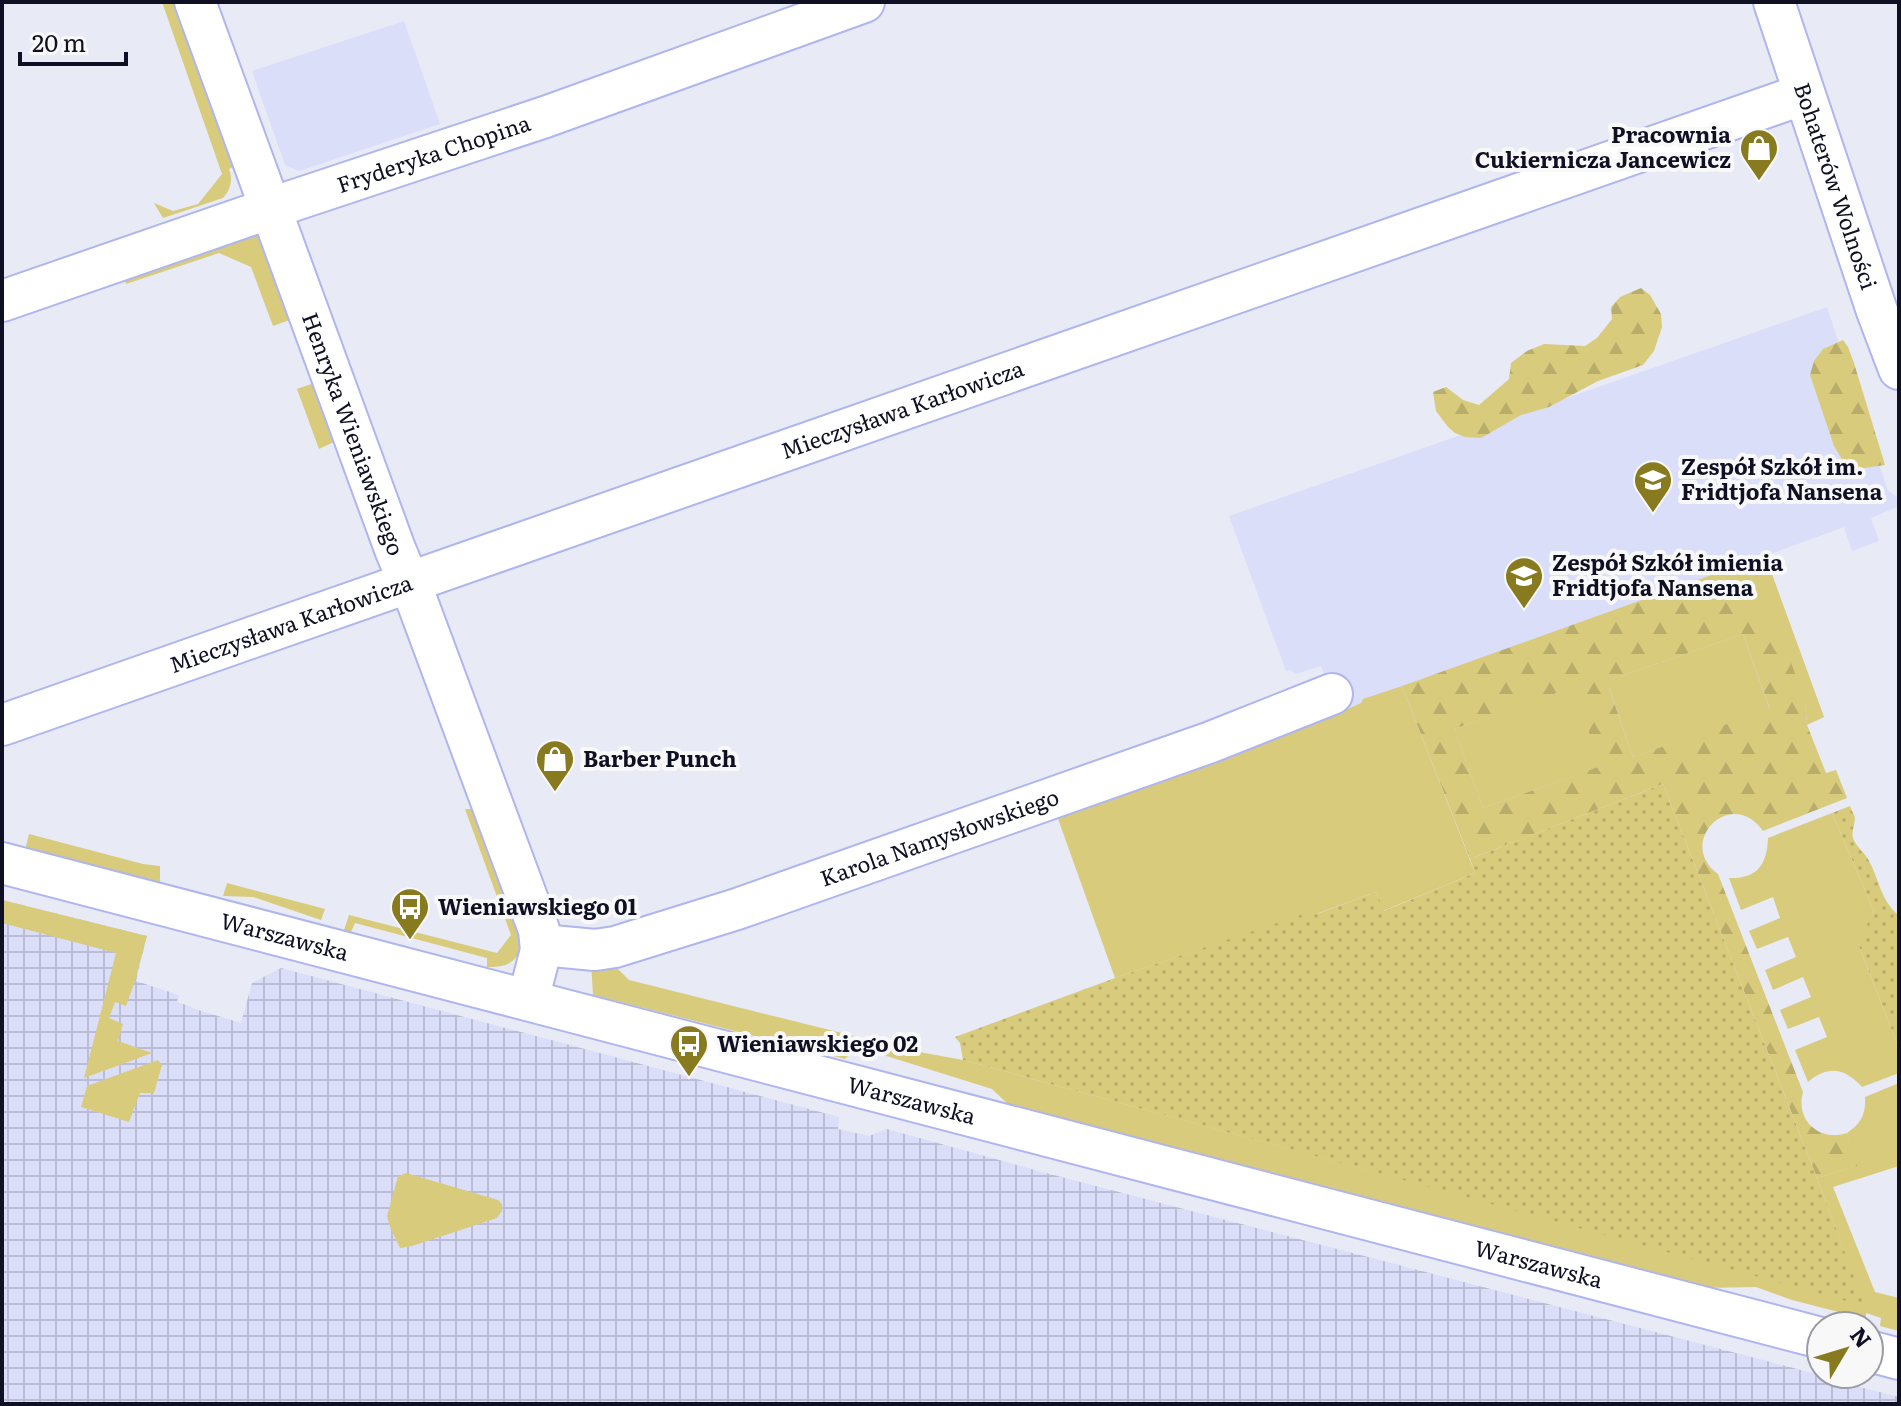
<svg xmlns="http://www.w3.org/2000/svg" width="1901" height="1406" viewBox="0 0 1901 1406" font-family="Literata,serif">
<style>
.built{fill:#dadef9}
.industrial{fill:url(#industrial-grid)}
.grass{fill:#d8cb7c}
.forest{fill:url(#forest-firs);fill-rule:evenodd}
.park{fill:url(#park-dots)}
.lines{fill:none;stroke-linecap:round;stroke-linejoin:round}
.minor-casing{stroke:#afb5ef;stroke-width:44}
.minor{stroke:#fff;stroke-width:40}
.labels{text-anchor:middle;stroke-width:8;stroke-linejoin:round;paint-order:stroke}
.poi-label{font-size:22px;font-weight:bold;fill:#101025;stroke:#f8f8f8;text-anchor:start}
.street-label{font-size:22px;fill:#101025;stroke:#f8f8f8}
</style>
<defs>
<pattern id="industrial-grid" width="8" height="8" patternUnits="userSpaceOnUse" patternTransform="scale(2)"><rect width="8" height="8" fill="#dadef9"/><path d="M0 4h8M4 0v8" fill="none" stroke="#babdd5"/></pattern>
<pattern id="forest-firs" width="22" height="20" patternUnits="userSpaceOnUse" patternTransform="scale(2)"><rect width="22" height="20" fill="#d8cb7c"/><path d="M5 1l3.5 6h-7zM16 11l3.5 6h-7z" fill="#b8ad6b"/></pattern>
<pattern id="park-dots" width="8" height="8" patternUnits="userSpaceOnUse" patternTransform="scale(2)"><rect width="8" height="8" fill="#d8cb7c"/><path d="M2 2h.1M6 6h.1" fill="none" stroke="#b8ad6b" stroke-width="1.8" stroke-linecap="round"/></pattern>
</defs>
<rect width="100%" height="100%" fill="#e8eaf6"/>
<!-- built -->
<g class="built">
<path d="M 404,21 L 440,124 L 299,171 L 285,165 L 252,71 Z"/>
<path d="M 1827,307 L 1885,482 L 1888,490 L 1899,499 L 1899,506 L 1871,518 L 1879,541 L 1852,551 L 1844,527 L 1765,556 L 1824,717 L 1470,859 L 1402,687 L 1364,699 L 1362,703 L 1339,713 L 1321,666 L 1296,674 L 1290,670 L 1286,671 L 1229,516 Z"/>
</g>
<!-- industrial -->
<path class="industrial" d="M 2,900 L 147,936 L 136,981 L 179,995 L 177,1002 L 192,1007 L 192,1008 L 241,1023 L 252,983 L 281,968 L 839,1117 L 838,1129 L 869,1136 L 887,1129 L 1046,1173 L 1851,1383 L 1852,1385 L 1899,1397 L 1899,1404 L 2,1404 Z"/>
<!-- grass -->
<g class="grass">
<path d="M 162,2 L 178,2 L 237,165 L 229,169 C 233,180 231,189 223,198 L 163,218 L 154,203 L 173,211 L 198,204 L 222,174 Z"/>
<path d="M 255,234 L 261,236 L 295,318 L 273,326 L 251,267 L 219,253 L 126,284 L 124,275 Z"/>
<path d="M 317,382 L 338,440 L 319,449 L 297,389 Z"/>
<path d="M 1765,555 L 1824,717 L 1807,725 L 1805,702 L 1743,596 L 1717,573 Z"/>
<path d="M 1743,634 L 1770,710 L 1633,757 L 1609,687 L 1613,679 Z"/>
<path d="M 1402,686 L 1475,873 L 1383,911 L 1376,892 L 1316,914 L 1314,911 L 1115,978 L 1057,816 L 1339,713 L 1361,703 L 1363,699 Z"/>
<path d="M 1573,686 L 1602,766 L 1483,808 L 1454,729 Z"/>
<path d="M 465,809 L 476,809 L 523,932 C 522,957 513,968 487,967 L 487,958 L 355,923 L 351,932 L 344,930 L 349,915 L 497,953 L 511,935 Z"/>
<path d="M 1832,813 L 1874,911 L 1862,936 L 1859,946 L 1899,1049 L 1899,1073 L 1862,1087 C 1845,1068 1828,1065 1808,1082 L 1795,1050 L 1827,1037 L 1819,1017 L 1788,1029 L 1780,1010 L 1811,997 L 1803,977 L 1773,990 L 1765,970 L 1796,957 L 1788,937 L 1757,949 L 1749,931 L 1780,918 L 1773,897 L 1741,910 L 1729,878 C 1757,879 1767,865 1768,838 Z"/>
<path d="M 29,834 L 143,864 L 160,866 L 160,884 L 28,850 L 26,846 Z"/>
<path d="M 227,883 L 325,909 L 321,920 L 253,897 L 223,896 Z"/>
<path d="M 2,900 L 147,936 L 135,981 L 126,1006 L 115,1002 L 109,1018 L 123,1024 L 118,1041 L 152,1053 L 84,1078 L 116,953 L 2,923 Z"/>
<path d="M 591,962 L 616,967 L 629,980 L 914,1051 L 963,1060 L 1864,1305 L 1817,1178 L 1856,1166 L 1847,1133 C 1861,1124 1866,1114 1865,1097 L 1899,1083 L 1899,1166 L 1833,1187 L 1875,1292 L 1899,1298 L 1899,1331 L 1880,1326 L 1881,1318 L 1866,1313 L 1866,1319 L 1792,1300 L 1756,1287 L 1703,1288 L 1009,1105 L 992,1089 L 861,1048 L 853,1051 L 845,1059 L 593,995 Z"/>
<path d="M 158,1060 L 162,1065 L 154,1093 L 140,1093 L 129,1122 L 81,1107 L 87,1086 Z"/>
<path d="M 406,1173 L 498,1200 L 502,1204 L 502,1211 L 497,1218 L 412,1246 L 400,1248 L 390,1227 L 387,1216 L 398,1176 Z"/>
</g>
<!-- forest -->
<g class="forest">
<path d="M 1641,288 L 1650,295 L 1661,314 L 1662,327 L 1654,351 L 1643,365 L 1598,381 L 1549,407 L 1521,415 L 1481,438 L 1465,437 L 1455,433 L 1448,427 L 1436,411 L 1433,392 L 1446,387 L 1463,400 L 1479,405 L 1509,379 L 1511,363 L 1527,351 L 1544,344 L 1585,346 L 1597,338 L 1612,319 L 1611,307 L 1620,297 Z"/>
<path d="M 1843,340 L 1848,347 L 1854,363 L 1885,465 L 1857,469 L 1843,461 L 1834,446 L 1810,375 L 1814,361 L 1823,349 Z"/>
<path d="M 1717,573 L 1743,596 L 1787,651 L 1805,702 L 1807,725 L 1826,773 L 1836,770 L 1847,798 L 1763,831 C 1731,785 1675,843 1718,874 L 1803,1092 C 1795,1121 1820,1142 1847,1133 L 1857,1166 L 1817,1178 L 1663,784 L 1470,859 L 1402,686 ZM 1743,634 L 1770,709 L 1633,757 L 1609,688 L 1615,685 L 1613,679 ZM 1573,687 L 1601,766 L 1483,808 L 1454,729 Z"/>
</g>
<!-- park -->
<g class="park">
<path d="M 1663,784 L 1817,1178 L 1865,1306 L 963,1060 L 960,1043 L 955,1037 L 1115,978 L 1315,910 L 1317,914 L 1376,892 L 1384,911 L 1475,873 L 1470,859 Z"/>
<path d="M 1850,806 C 1851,810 1854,814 1855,818 C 1855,825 1851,831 1853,838 C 1856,847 1864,852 1868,859 C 1880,880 1879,898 1899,916 L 1899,1049 L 1859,946 L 1861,936 L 1874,911 L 1832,813 Z"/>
</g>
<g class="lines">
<!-- minor casing -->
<g class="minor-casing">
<g id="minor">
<path id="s1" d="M 195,2 L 395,549 L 418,604 L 539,930 L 541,950 L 528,1000"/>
<path id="s2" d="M 1774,2 L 1877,311 L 1899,369"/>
<path id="s3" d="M 2,301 L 271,208 L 545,117 L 864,2"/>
<path id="s4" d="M 2,725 L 1804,94"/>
<path id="s5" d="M 2,863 L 1821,1338"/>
<path id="s6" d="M 542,945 L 595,950 L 615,947 L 737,909 L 1211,742 L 1332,694"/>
<path d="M 1869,1351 L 1899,1359"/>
</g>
</g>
<!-- minor -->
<use href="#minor" class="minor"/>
</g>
<!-- icons -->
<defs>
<g id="shop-pin" transform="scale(2)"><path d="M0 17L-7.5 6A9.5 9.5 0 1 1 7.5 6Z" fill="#887a1f" stroke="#f8f8f8"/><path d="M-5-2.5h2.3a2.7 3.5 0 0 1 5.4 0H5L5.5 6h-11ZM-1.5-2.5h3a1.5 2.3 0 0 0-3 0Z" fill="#fff"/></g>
<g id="school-pin" transform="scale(2)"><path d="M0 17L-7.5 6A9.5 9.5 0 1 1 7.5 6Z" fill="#887a1f" stroke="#f8f8f8"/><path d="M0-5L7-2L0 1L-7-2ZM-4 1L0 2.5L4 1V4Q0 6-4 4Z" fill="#fff"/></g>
<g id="bus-pin" transform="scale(2)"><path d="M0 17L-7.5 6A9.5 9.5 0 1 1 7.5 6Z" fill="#887a1f" stroke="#f8f8f8"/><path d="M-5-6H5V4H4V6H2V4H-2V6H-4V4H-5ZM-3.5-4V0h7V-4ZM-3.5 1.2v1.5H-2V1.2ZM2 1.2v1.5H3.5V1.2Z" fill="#fff"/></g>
</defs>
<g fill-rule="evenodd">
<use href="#shop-pin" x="1759" y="148"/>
<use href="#school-pin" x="1653" y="480"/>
<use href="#school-pin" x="1524" y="576"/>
<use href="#shop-pin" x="555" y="759"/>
<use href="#bus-pin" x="410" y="907"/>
<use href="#bus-pin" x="689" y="1044"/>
</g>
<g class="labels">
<!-- poi labels -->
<g class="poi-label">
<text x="1731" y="143" text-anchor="end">Pracownia<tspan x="1731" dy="25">Cukiernicza Jancewicz</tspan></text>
<text x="1681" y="475">Zespół Szkół im.<tspan x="1681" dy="25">Fridtjofa Nansena</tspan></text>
<text x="1552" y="571">Zespół Szkół imienia<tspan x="1552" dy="25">Fridtjofa Nansena</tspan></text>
<text x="583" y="767">Barber Punch</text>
<text x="438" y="915">Wieniawskiego 01</text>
<text x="717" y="1052">Wieniawskiego 02</text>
</g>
<!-- street labels -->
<g class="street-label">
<text dy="8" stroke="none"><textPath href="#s3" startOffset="456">Fryderyka Chopina</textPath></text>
<text dy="8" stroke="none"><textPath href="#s2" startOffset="194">Bohaterów Wolności</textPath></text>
<text dy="8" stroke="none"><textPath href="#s4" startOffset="954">Mieczysława Karłowicza</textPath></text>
<text dy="8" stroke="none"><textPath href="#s1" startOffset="460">Henryka Wieniawskiego</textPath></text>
<text dy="8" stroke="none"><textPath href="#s4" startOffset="306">Mieczysława Karłowicza</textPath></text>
<text dy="8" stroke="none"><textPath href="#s6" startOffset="416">Karola Namysłowskiego</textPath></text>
<text dy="8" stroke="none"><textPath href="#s5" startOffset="292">Warszawska</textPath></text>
<text dy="8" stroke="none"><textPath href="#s5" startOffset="940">Warszawska</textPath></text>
<text dy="8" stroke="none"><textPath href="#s5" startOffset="1588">Warszawska</textPath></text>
</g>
</g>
<!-- border -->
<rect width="1901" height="1406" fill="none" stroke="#101025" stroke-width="8"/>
<!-- north arrow -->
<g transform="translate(1845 1350) rotate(52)"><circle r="38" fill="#f8f8f8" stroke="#9b9ba4" stroke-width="2"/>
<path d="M0-6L14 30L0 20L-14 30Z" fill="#887a1f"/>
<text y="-12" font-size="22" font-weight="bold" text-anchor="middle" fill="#101025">N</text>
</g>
<!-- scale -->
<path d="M20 52v12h106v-12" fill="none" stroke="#101025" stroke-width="4"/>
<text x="32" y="52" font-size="24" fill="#101025" stroke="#f8f8f8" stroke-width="6" paint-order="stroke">20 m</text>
</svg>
